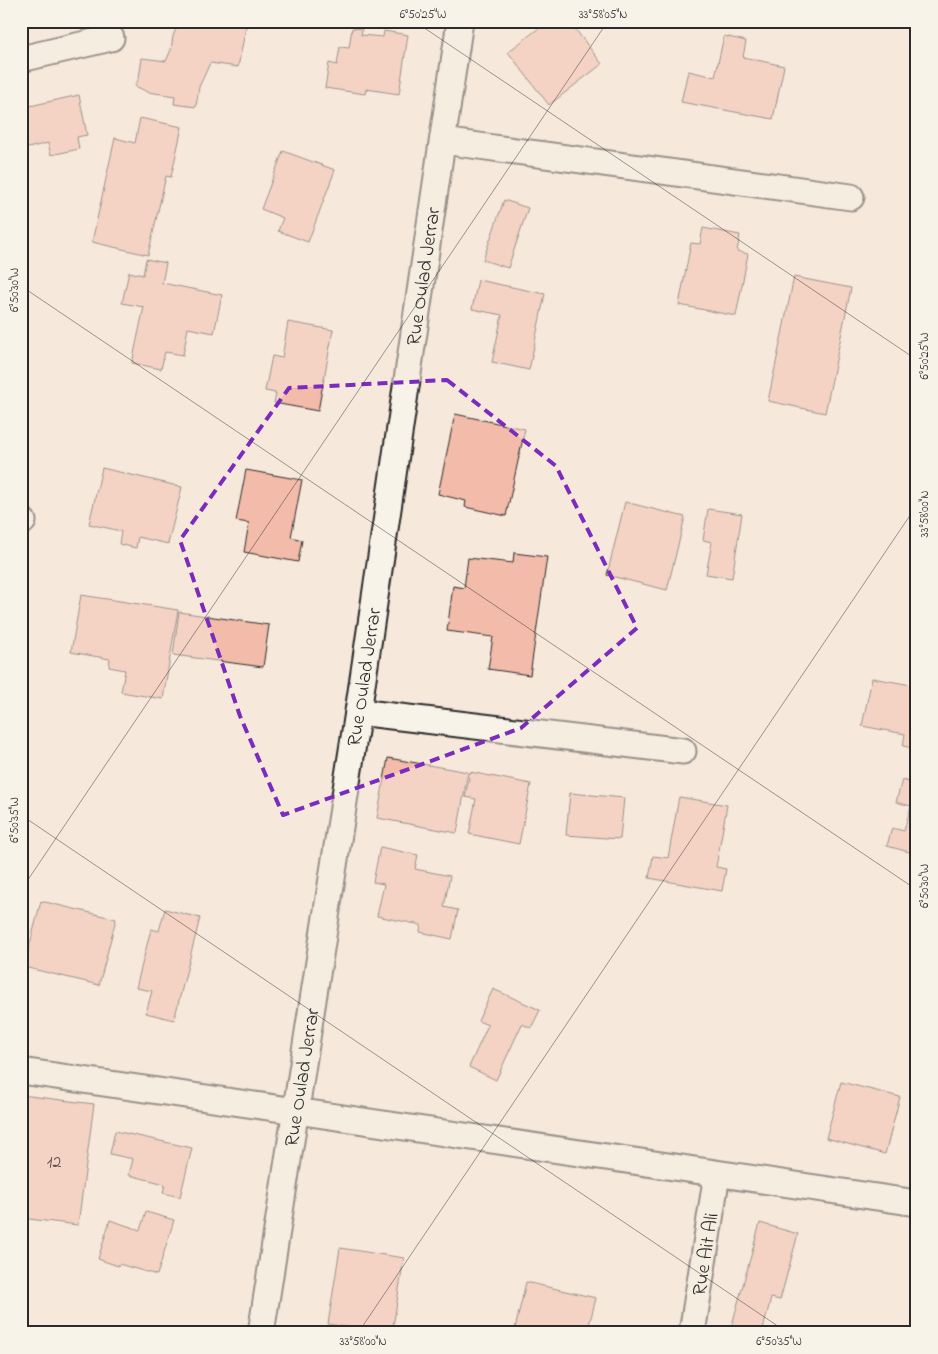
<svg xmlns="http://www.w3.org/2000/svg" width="938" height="1354" viewBox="0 0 938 1354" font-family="'Indie Flower',sans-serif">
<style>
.building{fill:#f3bba9;stroke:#2b2b2b}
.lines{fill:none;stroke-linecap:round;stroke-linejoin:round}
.street-casing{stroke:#2b2b2b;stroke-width:29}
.street{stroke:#f7f3e8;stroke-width:25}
.marked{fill:none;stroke:#7b2cbf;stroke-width:4;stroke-dasharray:10 6;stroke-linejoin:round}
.ticks{fill:none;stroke:#2b2b2b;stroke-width:1;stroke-opacity:0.45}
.labels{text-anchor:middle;stroke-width:4;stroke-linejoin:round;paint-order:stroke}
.number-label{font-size:18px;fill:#5d4f4a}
.street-label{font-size:20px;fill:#2b2b2b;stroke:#f7f3e8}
.neatline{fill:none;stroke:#2b2b2b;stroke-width:2}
.ticks-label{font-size:12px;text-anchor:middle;fill:#2b2b2b}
</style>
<rect width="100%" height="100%" fill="#f6e8db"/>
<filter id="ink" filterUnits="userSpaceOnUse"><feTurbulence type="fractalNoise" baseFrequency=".02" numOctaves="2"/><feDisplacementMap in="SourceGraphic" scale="10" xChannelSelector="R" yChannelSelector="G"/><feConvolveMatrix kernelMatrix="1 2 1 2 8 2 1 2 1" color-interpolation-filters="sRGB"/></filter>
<g filter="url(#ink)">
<!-- building -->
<g class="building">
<path d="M 191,21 L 247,22 L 238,67 L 210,63 L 199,87 L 196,107 L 174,104 L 175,96 L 148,92 L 135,86 L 139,78 L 142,58 L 166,61 L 171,50 L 173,36 L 178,24 L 190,26 Z"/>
<path d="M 548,21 L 569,21 L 602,64 L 549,105 L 508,52 Z"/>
<path d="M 352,28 L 362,29 L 361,35 L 383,37 L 384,31 L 408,35 L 399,94 L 366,89 L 365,94 L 325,88 L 329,63 L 337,65 L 340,47 L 349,48 Z"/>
<path d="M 724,36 L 746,41 L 743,57 L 784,66 L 773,119 L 681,102 L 688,71 L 715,77 Z"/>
<path d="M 79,95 L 87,135 L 77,137 L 79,149 L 51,155 L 48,143 L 24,149 L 21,134 L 21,108 Z"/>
<path d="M 140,118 L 182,127 L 171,177 L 166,176 L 148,255 L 92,242 L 115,138 L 135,143 Z"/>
<path d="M 283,151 L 335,170 L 308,242 L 278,231 L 283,218 L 261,209 Z"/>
<path d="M 504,200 L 528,208 L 508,268 L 483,260 Z"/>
<path d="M 703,228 L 740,235 L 737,251 L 748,254 L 736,316 L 679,305 L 691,243 L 700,244 Z"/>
<path d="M 146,259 L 166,263 L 162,283 L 222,295 L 214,333 L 188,328 L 183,355 L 165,352 L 161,369 L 132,363 L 144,307 L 122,303 L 129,272 L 143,275 Z"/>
<path d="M 794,277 L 851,288 L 825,413 L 768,401 Z"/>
<path d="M 478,280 L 545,294 L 529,370 L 492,362 L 502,315 L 472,309 Z"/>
<path d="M 288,322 L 333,330 L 318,411 L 274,403 L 276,393 L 265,391 L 272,356 L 282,358 Z"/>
<path d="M 455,414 L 525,429 L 506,516 L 465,507 L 466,501 L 438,494 Z"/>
<path d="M 102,468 L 182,487 L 168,544 L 138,537 L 136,548 L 119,544 L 121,531 L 89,524 Z"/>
<path d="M 246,470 L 302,480 L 291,537 L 302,540 L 298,562 L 244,552 L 249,523 L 236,521 Z"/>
<path d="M 625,502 L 685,517 L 667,590 L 607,575 Z"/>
<path d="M 708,509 L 742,514 L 732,578 L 706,574 L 712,542 L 703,540 Z"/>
<path d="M 514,553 L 547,557 L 530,675 L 488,669 L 493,637 L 447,631 L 453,586 L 464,588 L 468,558 L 513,563 Z"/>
<path d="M 81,595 L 178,610 L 163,699 L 121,692 L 125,670 L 109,667 L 110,659 L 71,652 Z"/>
<path d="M 179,612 L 269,625 L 263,667 L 173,655 Z"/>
<path d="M 872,678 L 917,686 L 917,749 L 903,746 L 905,734 L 862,726 Z"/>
<path d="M 388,758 L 468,772 L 457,833 L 377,818 Z"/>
<path d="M 470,772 L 531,784 L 519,844 L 469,834 L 476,799 L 465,797 Z"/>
<path d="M 902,780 L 917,784 L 917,854 L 887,846 L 892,828 L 904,831 L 911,806 L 896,802 Z"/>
<path d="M 570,793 L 624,798 L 620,839 L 566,835 Z"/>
<path d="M 679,797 L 727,805 L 716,867 L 726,869 L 722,891 L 649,878 L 653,856 L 668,858 Z"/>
<path d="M 380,847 L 418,855 L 415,869 L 450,876 L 444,907 L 458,910 L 452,939 L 420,932 L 421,925 L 377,916 L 384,884 L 373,882 Z"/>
<path d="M 41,901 L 116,919 L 99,985 L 24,967 Z"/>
<path d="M 165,909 L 200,918 L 174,1020 L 146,1013 L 152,991 L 136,988 L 151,929 L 159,931 Z"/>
<path d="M 493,989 L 540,1010 L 531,1028 L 522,1024 L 496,1080 L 469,1067 L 488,1025 L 478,1021 Z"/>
<path d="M 841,1082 L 900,1097 L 885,1154 L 826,1138 Z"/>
<path d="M 21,1095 L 94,1104 L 78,1225 L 21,1218 Z"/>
<path d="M 115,1131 L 192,1148 L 180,1197 L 163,1193 L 165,1184 L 129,1175 L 133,1159 L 110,1154 Z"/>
<path d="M 146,1212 L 174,1220 L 157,1275 L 119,1264 L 118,1266 L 98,1259 L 110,1220 L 140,1230 Z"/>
<path d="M 760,1223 L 798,1234 L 780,1300 L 771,1298 L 762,1333 L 735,1333 L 730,1332 Z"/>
<path d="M 340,1248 L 404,1258 L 392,1333 L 384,1333 L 328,1324 Z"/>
<path d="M 526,1282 L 596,1298 L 587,1333 L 514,1333 Z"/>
</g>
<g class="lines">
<!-- street casing -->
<g class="street-casing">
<g id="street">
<path d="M 21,59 L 111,38"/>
<path d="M 443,141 L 851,197"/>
<path d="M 21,522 L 23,521"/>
<path d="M 358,712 L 683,751"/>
<path d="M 21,1071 L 296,1111 L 917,1203"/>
<path id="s1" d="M 261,1333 L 358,712 L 460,21"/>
<path id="s2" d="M 692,1333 L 717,1174"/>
</g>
</g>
<!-- street -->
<use href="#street" class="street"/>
</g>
</g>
<!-- marked area -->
<path d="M0 0H938V1354H0ZM 447,380 L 556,466 L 637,628 L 521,728 L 283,815 L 240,716 L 180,540 L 289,388 Z" fill="#f6e8db" fill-opacity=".55" fill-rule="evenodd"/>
<path class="marked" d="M 447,380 L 556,466 L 637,628 L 521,728 L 283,815 L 240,716 L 180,540 L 289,388 Z"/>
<!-- ticks -->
<path class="ticks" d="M 414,21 L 917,360M 21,286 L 917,890M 21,815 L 788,1333M 21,890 L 608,21M 358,1333 L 917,505"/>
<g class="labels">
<!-- number labels -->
<g class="number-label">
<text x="54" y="1167">12</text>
</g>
<!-- street labels -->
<g class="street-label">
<text dy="7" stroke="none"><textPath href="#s1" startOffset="1069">Rue Oulad Jerrar</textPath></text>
<text dy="7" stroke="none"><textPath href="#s1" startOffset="664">Rue Oulad Jerrar</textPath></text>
<text dy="7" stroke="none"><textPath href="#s1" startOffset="259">Rue Oulad Jerrar</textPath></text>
<text dy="7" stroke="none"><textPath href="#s2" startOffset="80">Rue Ait Ali</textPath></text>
</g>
</g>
<!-- margin -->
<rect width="938" height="1354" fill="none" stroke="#f7f3e8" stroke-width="55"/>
<rect x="28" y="28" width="882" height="1298" class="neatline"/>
<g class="ticks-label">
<text x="423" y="18">6°50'25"W</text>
<text x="603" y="18">33°58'05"N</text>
<text transform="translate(14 290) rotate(-90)" y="4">6°50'30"W</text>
<text transform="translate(924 356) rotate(-90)" y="4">6°50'25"W</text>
<text transform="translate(924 514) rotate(-90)" y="4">33°58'00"N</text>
<text transform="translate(14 820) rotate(-90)" y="4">6°50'35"W</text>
<text transform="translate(924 886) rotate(-90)" y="4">6°50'30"W</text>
<text x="363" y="1345">33°58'00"N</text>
<text x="779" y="1345">6°50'35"W</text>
</g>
</svg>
